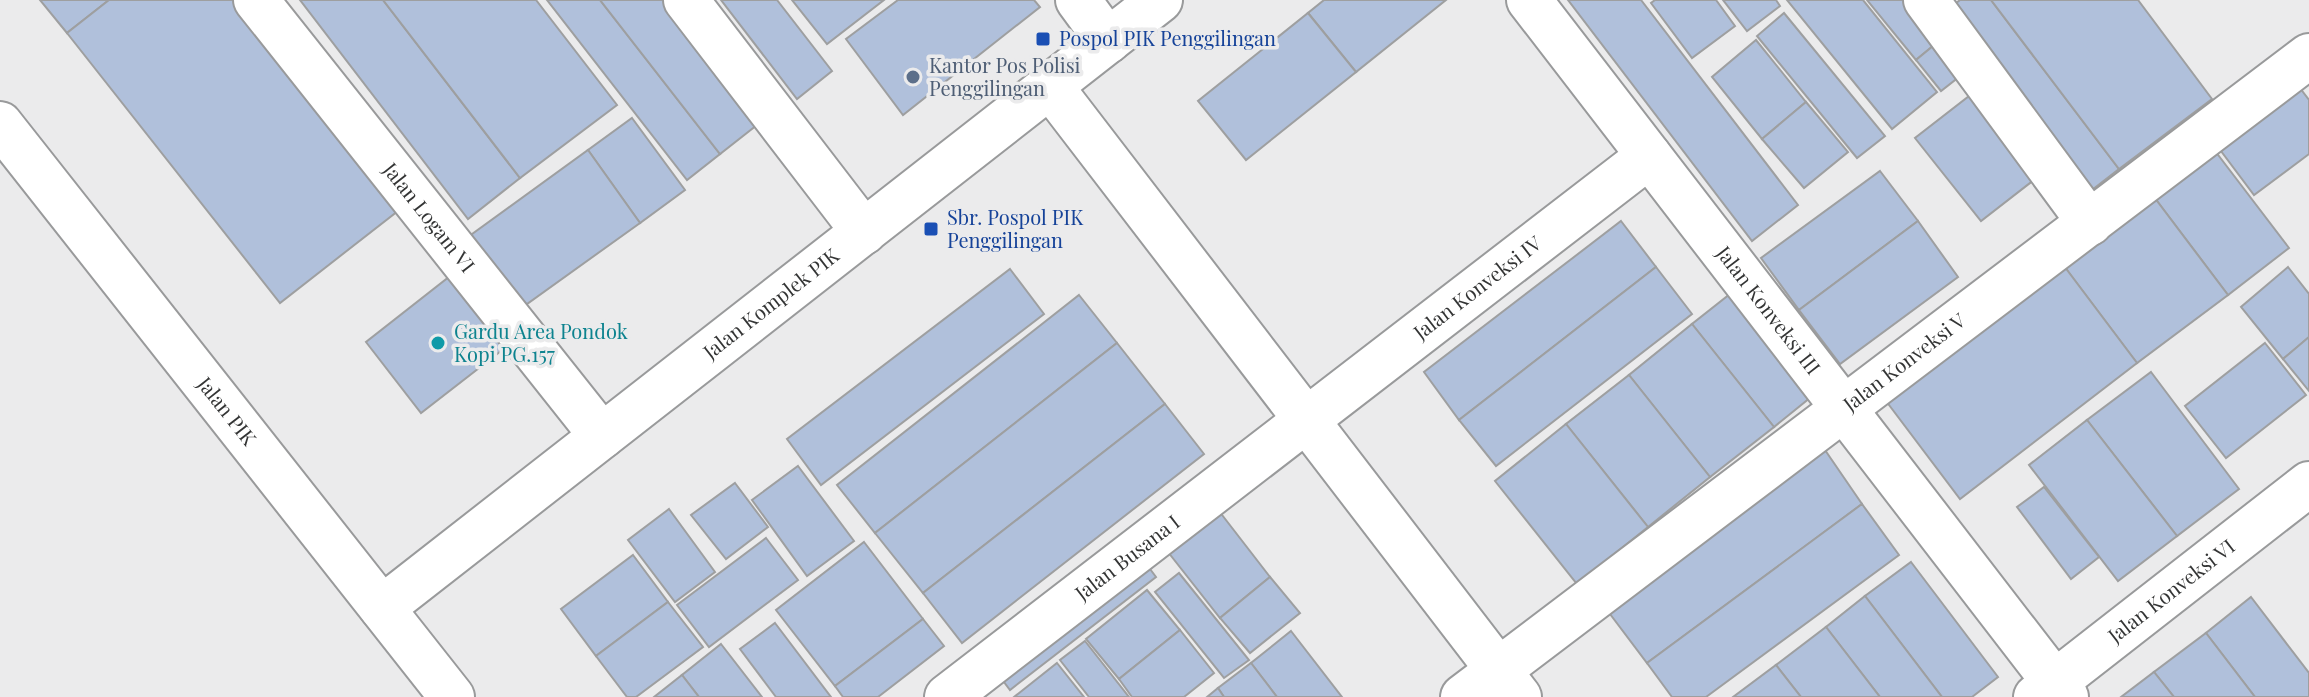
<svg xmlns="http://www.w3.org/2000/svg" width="2309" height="697" viewBox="0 0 2309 697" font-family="'Playfair Display',serif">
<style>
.building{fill:#b0c0db;stroke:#9e9fa0;stroke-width:2}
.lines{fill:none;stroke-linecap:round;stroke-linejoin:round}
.minor-casing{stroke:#999a9b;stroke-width:48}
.minor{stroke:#fff;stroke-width:44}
.transit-dot{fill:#1a4fb4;stroke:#ebebec;stroke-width:3}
.service-dot{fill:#5c6f8a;stroke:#ebebec;stroke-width:3}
.culture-dot{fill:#0f9aa8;stroke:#ebebec;stroke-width:3}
.labels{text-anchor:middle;stroke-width:7;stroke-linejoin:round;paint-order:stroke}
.transit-label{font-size:20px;fill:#164399;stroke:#ebebec;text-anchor:start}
.service-label{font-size:20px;fill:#4e5e75;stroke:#ebebec;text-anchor:start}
.street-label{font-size:20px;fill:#343535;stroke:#ebebec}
.culture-label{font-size:20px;fill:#0d838f;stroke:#ebebec;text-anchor:start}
</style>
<rect width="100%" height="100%" fill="#ebebec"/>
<!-- building -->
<g class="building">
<path d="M 40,0 L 109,0 L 67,33 Z"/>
<path d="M 109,0 L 240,0 L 403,207 L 280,303 L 67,33 Z"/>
<path d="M 300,0 L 383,0 L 520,178 L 468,219 Z"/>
<path d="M 383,0 L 536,0 L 617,105 L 520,178 Z"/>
<path d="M 547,0 L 600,0 L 720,154 L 687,180 Z"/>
<path d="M 600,0 L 675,0 L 766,118 L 720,154 Z"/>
<path d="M 721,0 L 777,0 L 832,71 L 797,99 Z"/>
<path d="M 792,0 L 884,0 L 827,44 Z"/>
<path d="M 898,0 L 1034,0 L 1040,7 L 903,115 L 846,39 Z"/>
<path d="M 1324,0 L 1446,0 L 1356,72 L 1308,13 Z"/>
<path d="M 1568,0 L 1641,0 L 1798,205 L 1752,241 Z"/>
<path d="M 1655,0 L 1716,0 L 1735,26 L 1692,58 L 1651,3 Z"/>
<path d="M 1723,0 L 1776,0 L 1780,6 L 1747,31 Z"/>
<path d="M 1787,0 L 1863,0 L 1937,92 L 1892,129 Z"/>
<path d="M 1867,0 L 1905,0 L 1939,41 L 1916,60 Z"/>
<path d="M 1960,0 L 1991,0 L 2119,169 L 2088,193 L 1950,8 Z"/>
<path d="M 1991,0 L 2138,0 L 2212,99 L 2119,169 Z"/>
<path d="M 1308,13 L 1356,72 L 1246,160 L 1198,101 Z"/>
<path d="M 1784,13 L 1885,136 L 1857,158 L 1757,36 Z"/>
<path d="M 1756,40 L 1806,102 L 1762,139 L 1712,77 Z"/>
<path d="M 1939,41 L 1964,73 L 1941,91 L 1916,60 Z"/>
<path d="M 2290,75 L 2309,100 L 2309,154 L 2254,195 L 2209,135 Z"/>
<path d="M 1973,93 L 2039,176 L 1981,221 L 1915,138 Z"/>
<path d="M 1806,102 L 1848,152 L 1804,188 L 1762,139 Z"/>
<path d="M 632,118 L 685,190 L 640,223 L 588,150 Z"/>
<path d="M 2209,143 L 2289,248 L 2228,295 L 2148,189 Z"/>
<path d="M 588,150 L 640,223 L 520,309 L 468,237 Z"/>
<path d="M 1880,171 L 1918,221 L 1799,310 L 1761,258 Z"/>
<path d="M 2148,189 L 2228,295 L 2137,363 L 2058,258 Z"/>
<path d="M 1621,221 L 1656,267 L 1459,420 L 1424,372 Z"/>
<path d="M 1918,221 L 1958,277 L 1840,364 L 1799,310 Z"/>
<path d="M 2058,258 L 2137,363 L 1960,499 L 1880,393 Z"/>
<path d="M 1656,267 L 1692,314 L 1496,466 L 1459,420 Z"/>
<path d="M 2288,267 L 2309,294 L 2309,337 L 2283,359 L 2241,307 Z"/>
<path d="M 1010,269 L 1044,314 L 821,485 L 787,439 Z"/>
<path d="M 454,273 L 510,344 L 421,413 L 366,342 Z"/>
<path d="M 1730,294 L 1811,397 L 1774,427 L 1692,324 Z"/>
<path d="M 1079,295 L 1117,343 L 875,533 L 837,485 Z"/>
<path d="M 1692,324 L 1774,427 L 1710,477 L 1629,375 Z"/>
<path d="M 2309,337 L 2309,391 L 2283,359 Z"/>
<path d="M 1117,343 L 1165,404 L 923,593 L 875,533 Z"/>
<path d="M 2265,343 L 2306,395 L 2226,458 L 2185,406 Z"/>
<path d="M 2151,372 L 2239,489 L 2177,536 L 2087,420 Z"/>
<path d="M 1629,375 L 1710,477 L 1648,527 L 1566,424 Z"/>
<path d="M 1165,404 L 1204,454 L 962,643 L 923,593 Z"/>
<path d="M 2087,420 L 2177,536 L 2118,581 L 2029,465 Z"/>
<path d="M 1566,424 L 1648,527 L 1577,584 L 1495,481 Z"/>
<path d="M 1825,450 L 1862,504 L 1647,663 L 1607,610 Z"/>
<path d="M 798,466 L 854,541 L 807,576 L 752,500 Z"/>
<path d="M 735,483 L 768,527 L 726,559 L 691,515 Z"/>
<path d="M 2044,487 L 2099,557 L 2071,579 L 2017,507 Z"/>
<path d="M 1862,504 L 1899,555 L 1706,697 L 1672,697 L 1647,663 Z"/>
<path d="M 669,509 L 715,572 L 675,602 L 628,540 Z"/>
<path d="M 1219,511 L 1270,577 L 1220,618 L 1168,552 Z"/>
<path d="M 766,538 L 798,580 L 709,647 L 677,605 Z"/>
<path d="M 864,542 L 923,619 L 835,686 L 776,610 Z"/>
<path d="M 633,555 L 668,602 L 596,656 L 561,609 Z"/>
<path d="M 1141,557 L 1156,577 L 1010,690 L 995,670 Z"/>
<path d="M 1911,562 L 1998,677 L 1972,697 L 1942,697 L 1865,596 Z"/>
<path d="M 1179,573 L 1249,660 L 1224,678 L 1155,592 Z"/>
<path d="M 1270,577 L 1300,613 L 1250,653 L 1220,618 Z"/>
<path d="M 1147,590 L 1180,630 L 1119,679 L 1086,639 Z"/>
<path d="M 1865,596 L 1942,697 L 1880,697 L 1826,627 Z"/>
<path d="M 2251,597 L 2309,673 L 2309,697 L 2255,697 L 2206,633 Z"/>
<path d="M 668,602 L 703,647 L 636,697 L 627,697 L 596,656 Z"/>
<path d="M 923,619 L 944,646 L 878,697 L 843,697 L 835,686 Z"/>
<path d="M 775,623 L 831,697 L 776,697 L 740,649 Z"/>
<path d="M 1826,627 L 1880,697 L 1801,697 L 1776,665 Z"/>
<path d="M 1180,630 L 1214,673 L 1184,697 L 1132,697 L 1119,679 Z"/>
<path d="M 1291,631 L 1342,697 L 1277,697 L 1251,663 Z"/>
<path d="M 2206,633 L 2255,697 L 2174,697 L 2154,672 Z"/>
<path d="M 1085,641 L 1129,697 L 1089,697 L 1060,660 Z"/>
<path d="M 721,644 L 762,697 L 699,697 L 682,675 Z"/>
<path d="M 1057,663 L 1084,697 L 1014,697 Z"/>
<path d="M 1251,663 L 1277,697 L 1224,697 L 1218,688 Z"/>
<path d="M 1776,665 L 1801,697 L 1733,697 Z"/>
<path d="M 2154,672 L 2174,697 L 2121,697 Z"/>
<path d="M 682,675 L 699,697 L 654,697 Z"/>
<path d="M 1218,688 L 1224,697 L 1207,697 Z"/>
</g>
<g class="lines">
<!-- minor casing -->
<g class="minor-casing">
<g id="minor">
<path id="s1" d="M 256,0 L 602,436"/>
<path d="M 686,0 L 864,232"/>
<path d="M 1078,0 L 1108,41"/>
<path id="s2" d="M 1529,0 L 2066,697"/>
<path d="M 1926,0 L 2090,223"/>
<path d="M 1050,86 L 1519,697"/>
<path id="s3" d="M 0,124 L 452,697"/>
<path id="s4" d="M 382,608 L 1160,0"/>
<path id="s5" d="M 947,697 L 1649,156"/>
<path id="s6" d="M 1463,697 L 2309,56"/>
<path id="s7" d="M 2036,697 L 2309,484"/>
</g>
</g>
<!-- minor -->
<use href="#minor" class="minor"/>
</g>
<!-- markers -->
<g class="transit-dot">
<rect x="1035" y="31" width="16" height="16" rx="4"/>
<rect x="923" y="221" width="16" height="16" rx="4"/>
</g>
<circle class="service-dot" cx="913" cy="77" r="8"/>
<circle class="culture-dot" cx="438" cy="343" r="8"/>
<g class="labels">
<!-- transit labels -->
<g class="transit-label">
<text x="1059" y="46">Pospol PIK Penggilingan</text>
<text x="947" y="225">Sbr. Pospol PIK<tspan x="947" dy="23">Penggilingan</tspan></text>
</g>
<!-- service labels -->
<g class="service-label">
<text x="929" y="73">Kantor Pos Polisi<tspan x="929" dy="23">Penggilingan</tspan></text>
</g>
<!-- street labels -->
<g class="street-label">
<text dy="7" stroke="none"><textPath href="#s1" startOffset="278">Jalan Logam VI</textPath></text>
<text dy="7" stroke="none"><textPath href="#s5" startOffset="670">Jalan Konveksi IV</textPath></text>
<text dy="7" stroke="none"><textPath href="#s4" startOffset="494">Jalan Komplek PIK</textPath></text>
<text dy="7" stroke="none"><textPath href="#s2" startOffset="392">Jalan Konveksi III</textPath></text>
<text dy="7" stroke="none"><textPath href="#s6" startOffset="554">Jalan Konveksi V</textPath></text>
<text dy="7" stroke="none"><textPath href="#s3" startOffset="366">Jalan PIK</textPath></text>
<text dy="7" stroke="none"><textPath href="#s5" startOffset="228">Jalan Busana I</textPath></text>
<text dy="7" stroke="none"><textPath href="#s7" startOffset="172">Jalan Konveksi VI</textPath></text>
</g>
<!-- culture labels -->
<g class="culture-label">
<text x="454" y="339">Gardu Area Pondok<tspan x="454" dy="23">Kopi PG.157</tspan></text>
</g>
</g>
</svg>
